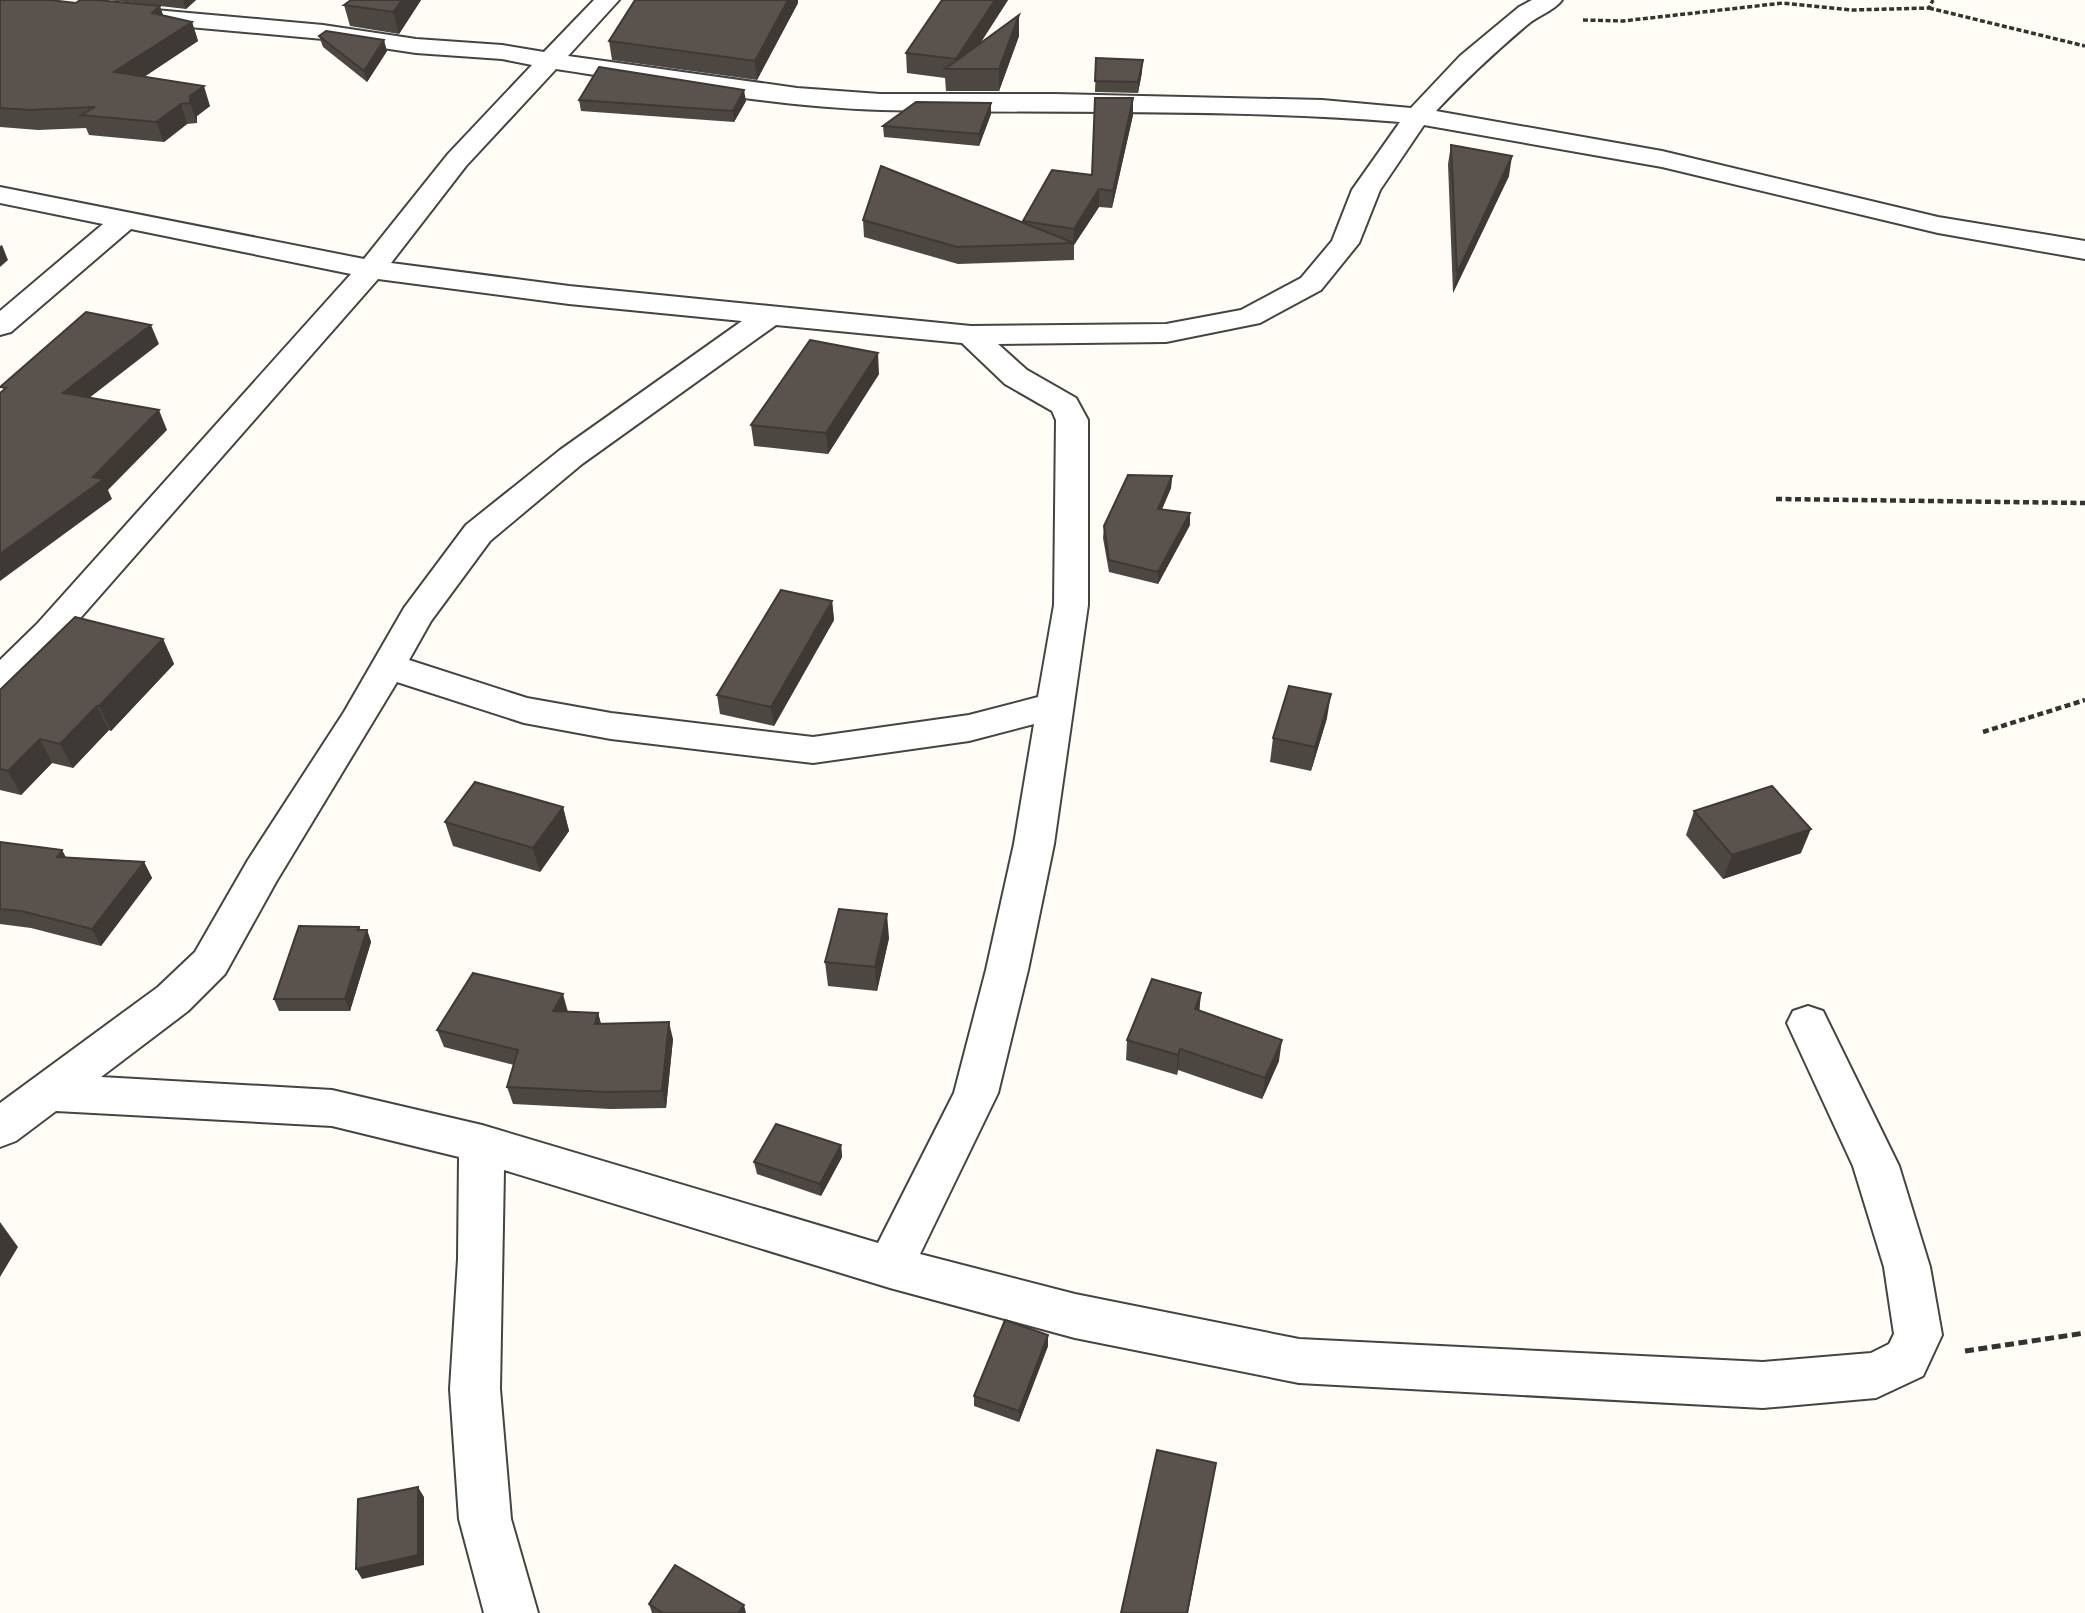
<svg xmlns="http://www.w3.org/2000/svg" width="2085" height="1613" viewBox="0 0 2085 1613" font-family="'Libre Baskerville',serif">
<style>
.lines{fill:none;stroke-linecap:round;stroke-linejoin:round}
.street-casing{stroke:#444;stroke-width:4}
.path-far2{stroke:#333;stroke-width:3.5;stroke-dasharray:5 2.5;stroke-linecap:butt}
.path-far1{stroke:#333;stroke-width:4.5;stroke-dasharray:6 3.5;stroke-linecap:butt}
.path{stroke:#333;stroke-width:5;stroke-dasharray:9 4.5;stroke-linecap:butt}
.street{fill:#fff;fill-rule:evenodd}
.wall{fill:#4d4742}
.shaded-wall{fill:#3f3936}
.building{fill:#5a524d;stroke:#3f3936;stroke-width:2}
</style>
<rect width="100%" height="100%" fill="#fffdf5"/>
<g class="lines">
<!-- street casing -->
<g class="street-casing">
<path id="street" d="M 594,0 L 619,0 L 568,56 L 797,88 L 880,94 L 1055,94 L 1322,100 L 1411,108 L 1460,56 L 1519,7 L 1532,0 L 1562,0 C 1554,11 1537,16 1527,25 C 1494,53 1465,80 1436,111 L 1662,151 L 1938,217 L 2085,241 L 2085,259 L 1938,233 L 1662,167 L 1424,125 L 1380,190 L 1359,243 L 1321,290 L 1260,323 L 1166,342 L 998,344 L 1027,370 L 1076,398 L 1088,420 L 1088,605 L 1054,844 L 1028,970 L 998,1093 L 920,1254 L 1075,1294 L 1299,1339 L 1763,1362 L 1871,1353 L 1889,1344 L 1894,1334 L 1884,1267 L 1853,1166 L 1787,1023 L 1793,1011 L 1808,1006 L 1823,1011 L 1899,1166 L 1930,1267 L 1942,1335 L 1923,1376 L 1876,1398 L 1763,1408 L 1299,1383 L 1075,1338 L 890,1288 L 504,1170 L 500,1389 L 511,1519 L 538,1613 L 484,1613 L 459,1519 L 450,1389 L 458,1259 L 459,1157 L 332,1126 L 56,1111 L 16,1141 L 0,1147 L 0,1103 L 158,987 L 195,952 L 248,860 L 344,712 L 404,608 L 466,525 L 560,450 L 742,321 L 569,304 L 378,279 L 61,640 L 13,691 L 0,694 L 0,660 L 37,624 L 351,274 L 131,229 L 11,332 L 0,335 L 0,311 L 103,224 L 0,203 L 0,187 L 364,259 L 448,154 L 532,65 L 502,59 L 416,53 L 323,39 L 133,22 L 124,20 L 121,15 L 124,10 L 133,8 L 323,25 L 416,39 L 502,45 L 544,52 ZM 556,69 C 663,85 773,107 881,110 C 1054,114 1227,108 1400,122 L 1352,190 L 1332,241 L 1301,278 L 1241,310 L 1166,324 L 971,326 L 569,286 L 391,263 L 466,166 ZM 776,325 L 962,343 L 1005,384 L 1052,411 L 1056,420 L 1054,605 L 1038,697 L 969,715 L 813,737 L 611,713 L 527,698 L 409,660 L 431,621 L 490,541 L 582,464 ZM 397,682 L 524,723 L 611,739 L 813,763 L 969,741 L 1034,724 L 1014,844 L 986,970 L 954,1093 L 878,1243 L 482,1125 L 332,1090 L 101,1077 L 188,1011 L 225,974 L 276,882 Z"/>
</g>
<!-- path-far2 -->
<g class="path-far2">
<path d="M 1929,8 L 2085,46"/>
<path d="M 1583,20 L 1623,21 L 1783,3 L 1852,10 L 1929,8 L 1933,0"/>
</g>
<!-- path-far1 -->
<g class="path-far1">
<path d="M 1776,499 L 2085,503"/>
<path d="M 1983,732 L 2085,700"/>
</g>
<!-- path -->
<path class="path" d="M 1965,1351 L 2085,1333"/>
<!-- street -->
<use href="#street" class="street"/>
</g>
<!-- wall -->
<g class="wall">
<path d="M 0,0 L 76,3 L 163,16 L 192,22 L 198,41 L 144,77 L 210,106 L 197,116 L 197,123 L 187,124 L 164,142 L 89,135 L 86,128 L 38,130 L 0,127 Z"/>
<path d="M 108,0 L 196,0 L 186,9 Z"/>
<path d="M 351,0 L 421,0 L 399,34 L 350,26 L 344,5 Z"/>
<path d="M 942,0 L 1008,0 L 980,43 L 1019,15 L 1019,36 L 999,91 L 946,91 L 945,78 L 907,73 L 906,53 Z"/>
<path d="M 798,3 L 757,80 L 612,60 L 609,41 Z"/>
<path d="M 319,36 L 387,51 L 367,82 L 323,47 Z"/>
<path d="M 1096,58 L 1142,72 L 1138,93 L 1095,92 Z"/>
<path d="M 1133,98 L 1133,115 L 1112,208 L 1099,207 L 1074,245 L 1074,260 L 958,264 L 864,237 L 863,220 L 1023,223 L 1023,221 L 1092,175 Z"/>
<path d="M 579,100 L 746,101 L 734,122 L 581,111 Z"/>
<path d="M 991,103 L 991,114 L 979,146 L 884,137 L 883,126 Z"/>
<path d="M 1451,145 L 1509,176 L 1453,293 L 1448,164 Z"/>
<path d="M 879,374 L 828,454 L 754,446 L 751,425 Z"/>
<path d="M 1172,476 L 1171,488 L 1162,509 L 1190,525 L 1158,584 L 1109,572 L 1103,538 L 1104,526 Z"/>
<path d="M 832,601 L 834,620 L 774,726 L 720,714 L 717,695 Z"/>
<path d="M 163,639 L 174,664 L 111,731 L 109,730 L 73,768 L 52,763 L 21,795 L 0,790 L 0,690 Z"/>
<path d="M 1327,718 L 1311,771 L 1270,762 L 1273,738 Z"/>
<path d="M 563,807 L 569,831 L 540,872 L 453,846 L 445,822 Z"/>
<path d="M 1694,811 L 1801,853 L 1723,879 L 1686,835 Z"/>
<path d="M 0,842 L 62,850 L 66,858 L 144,862 L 152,878 L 101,946 L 31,928 L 0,924 Z"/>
<path d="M 361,930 L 367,930 L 371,942 L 350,1011 L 279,1011 L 274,999 Z"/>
<path d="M 889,938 L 877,991 L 828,986 L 825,962 Z"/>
<path d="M 1201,993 L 1199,1011 L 1279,1061 L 1262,1099 L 1178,1070 L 1177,1075 L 1126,1060 L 1127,1040 Z"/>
<path d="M 568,1012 L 598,1013 L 601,1024 L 673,1039 L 666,1108 L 610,1109 L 513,1104 L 507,1087 L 514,1065 L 444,1047 L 437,1030 Z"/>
<path d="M 841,1145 L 842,1157 L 821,1196 L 757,1174 L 754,1162 Z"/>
<path d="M 1048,1346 L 1019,1422 L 974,1406 L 974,1396 Z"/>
<path d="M 649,1604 L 746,1613 L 652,1613 Z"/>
</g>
<!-- shaded-wall -->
<g class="shaded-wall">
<path d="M 183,0 L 196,0 L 186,9 Z"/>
<path d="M 402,0 L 421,0 L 399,34 L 393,12 Z"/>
<path d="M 788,0 L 798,0 L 798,3 L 757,80 L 755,61 Z"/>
<path d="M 995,0 L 1008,0 L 964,69 L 957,69 L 956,59 Z"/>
<path d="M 160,6 L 167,26 L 152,13 Z"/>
<path d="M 1019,15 L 1019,36 L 999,91 L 999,69 Z"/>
<path d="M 192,22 L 198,41 L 121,92 L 114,72 Z"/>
<path d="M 384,40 L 387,51 L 367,82 L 364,71 Z"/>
<path d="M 1143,60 L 1142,72 L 1138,93 L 1138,82 Z"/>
<path d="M 204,86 L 210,106 L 197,116 L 197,123 L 190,103 L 190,96 Z"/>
<path d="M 744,90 L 746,101 L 734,122 L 733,111 Z"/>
<path d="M 1133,98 L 1133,115 L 1112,208 L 1113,191 Z"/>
<path d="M 991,103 L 991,114 L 979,146 L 979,134 Z"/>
<path d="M 181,104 L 187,124 L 164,142 L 156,122 Z"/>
<path d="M 1512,156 L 1509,176 L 1453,293 L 1457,273 Z"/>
<path d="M 1099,189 L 1099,207 L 1074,245 L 1074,243 L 1073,243 L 1074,229 Z"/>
<path d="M 2,245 L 8,260 L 0,267 L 0,246 Z"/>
<path d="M 151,325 L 159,344 L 71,412 L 63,393 Z"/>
<path d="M 878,353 L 879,374 L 828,454 L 826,433 Z"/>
<path d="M 159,410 L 167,430 L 108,490 L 112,499 L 0,581 L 0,554 L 93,477 Z"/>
<path d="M 1172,476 L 1171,488 L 1157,521 L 1158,509 Z"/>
<path d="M 1190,513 L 1190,525 L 1158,584 L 1158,572 Z"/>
<path d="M 832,601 L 834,620 L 774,726 L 771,707 Z"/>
<path d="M 163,639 L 174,664 L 111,731 L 99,706 Z"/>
<path d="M 1331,694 L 1327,718 L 1311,771 L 1315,747 Z"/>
<path d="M 97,706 L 109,730 L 73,768 L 60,744 Z"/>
<path d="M 40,739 L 52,763 L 21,795 L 8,771 Z"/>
<path d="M 563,807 L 569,831 L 540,872 L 533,848 Z"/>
<path d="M 1811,829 L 1801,853 L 1723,879 L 1732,855 Z"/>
<path d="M 62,850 L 71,867 L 57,857 Z"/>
<path d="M 144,862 L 152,878 L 101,946 L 92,929 Z"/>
<path d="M 887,914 L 889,938 L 877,991 L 875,967 Z"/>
<path d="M 359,927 L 364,939 L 367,930 L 371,942 L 350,1011 L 345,999 Z"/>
<path d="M 1201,993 L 1199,1014 L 1195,1009 Z"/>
<path d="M 563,994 L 568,1012 L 553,1011 Z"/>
<path d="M 598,1013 L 603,1031 L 595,1024 Z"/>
<path d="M 669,1022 L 673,1039 L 666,1108 L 662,1091 Z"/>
<path d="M 1282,1040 L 1279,1061 L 1262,1099 L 1265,1078 Z"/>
<path d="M 1180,1049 L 1178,1070 L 1177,1075 L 1178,1055 Z"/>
<path d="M 841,1145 L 842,1157 L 821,1196 L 820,1184 Z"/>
<path d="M 0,1222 L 18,1247 L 0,1277 Z"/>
<path d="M 1048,1335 L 1048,1346 L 1019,1422 L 1019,1411 Z"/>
<path d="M 1216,1463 L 1188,1613 L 1187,1613 Z"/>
<path d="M 418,1487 L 424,1497 L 424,1565 L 362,1579 L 356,1569 Z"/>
<path d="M 744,1605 L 746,1613 L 738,1613 Z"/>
</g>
<!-- building -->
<g class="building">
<path d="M 0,0 L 50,0 L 76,3 L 80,0 L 97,0 L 160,6 L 152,13 L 192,22 L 114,72 L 204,86 L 190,96 L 190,103 L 181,104 L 156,122 L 81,115 L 95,107 L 30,110 L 0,108 Z"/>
<path d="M 351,0 L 402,0 L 393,12 L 344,5 Z"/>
<path d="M 635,0 L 788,0 L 755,61 L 609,41 Z"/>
<path d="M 942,0 L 995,0 L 956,59 L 906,53 Z"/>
<path d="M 1019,15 L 999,69 L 945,69 Z"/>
<path d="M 326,31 L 384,40 L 364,71 L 319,36 Z"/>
<path d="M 1096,58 L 1143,60 L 1138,82 L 1095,81 Z"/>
<path d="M 599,67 L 744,90 L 733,111 L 579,100 Z"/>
<path d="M 1095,98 L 1133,98 L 1113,191 L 1099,189 L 1074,229 L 1023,221 L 1052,170 L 1092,175 Z"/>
<path d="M 916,102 L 991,103 L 979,134 L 883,126 Z"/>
<path d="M 1451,145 L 1512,156 L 1457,273 Z"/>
<path d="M 881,166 L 1074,243 L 957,247 L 863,220 Z"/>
<path d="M 86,312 L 151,325 L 63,393 L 159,410 L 93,477 L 104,479 L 0,554 L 0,393 L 6,388 L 0,387 Z"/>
<path d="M 810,340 L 878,353 L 826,433 L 751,425 Z"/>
<path d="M 1128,475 L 1172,476 L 1158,509 L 1190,513 L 1158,572 L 1109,560 L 1104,526 Z"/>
<path d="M 781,590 L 832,601 L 771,707 L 717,695 Z"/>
<path d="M 75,617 L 163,639 L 99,706 L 97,706 L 60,744 L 40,739 L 8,771 L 0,769 L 0,690 Z"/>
<path d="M 1289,686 L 1331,694 L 1315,747 L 1273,738 Z"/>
<path d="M 475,782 L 563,807 L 533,848 L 445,822 Z"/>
<path d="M 1772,786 L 1811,829 L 1732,855 L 1694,811 Z"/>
<path d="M 0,842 L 62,850 L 57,857 L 144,862 L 92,929 L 21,911 L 0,909 Z"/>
<path d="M 839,909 L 887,914 L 875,967 L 825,962 Z"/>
<path d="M 299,926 L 359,927 L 358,930 L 367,930 L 345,999 L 274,999 Z"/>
<path d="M 473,973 L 563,994 L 553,1011 L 598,1013 L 595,1024 L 669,1022 L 662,1091 L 606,1092 L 507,1087 L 518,1050 L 437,1030 Z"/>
<path d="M 1152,979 L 1201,993 L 1195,1009 L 1282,1040 L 1265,1078 L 1180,1049 L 1178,1055 L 1127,1040 Z"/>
<path d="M 776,1124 L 841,1145 L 820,1184 L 754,1162 Z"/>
<path d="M 1005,1320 L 1048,1335 L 1019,1411 L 974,1396 Z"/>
<path d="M 1157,1450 L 1216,1463 L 1187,1613 L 1121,1613 Z"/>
<path d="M 418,1487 L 418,1555 L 356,1569 L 358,1499 Z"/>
<path d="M 675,1565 L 744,1605 L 738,1613 L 663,1613 L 649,1604 Z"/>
</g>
</svg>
